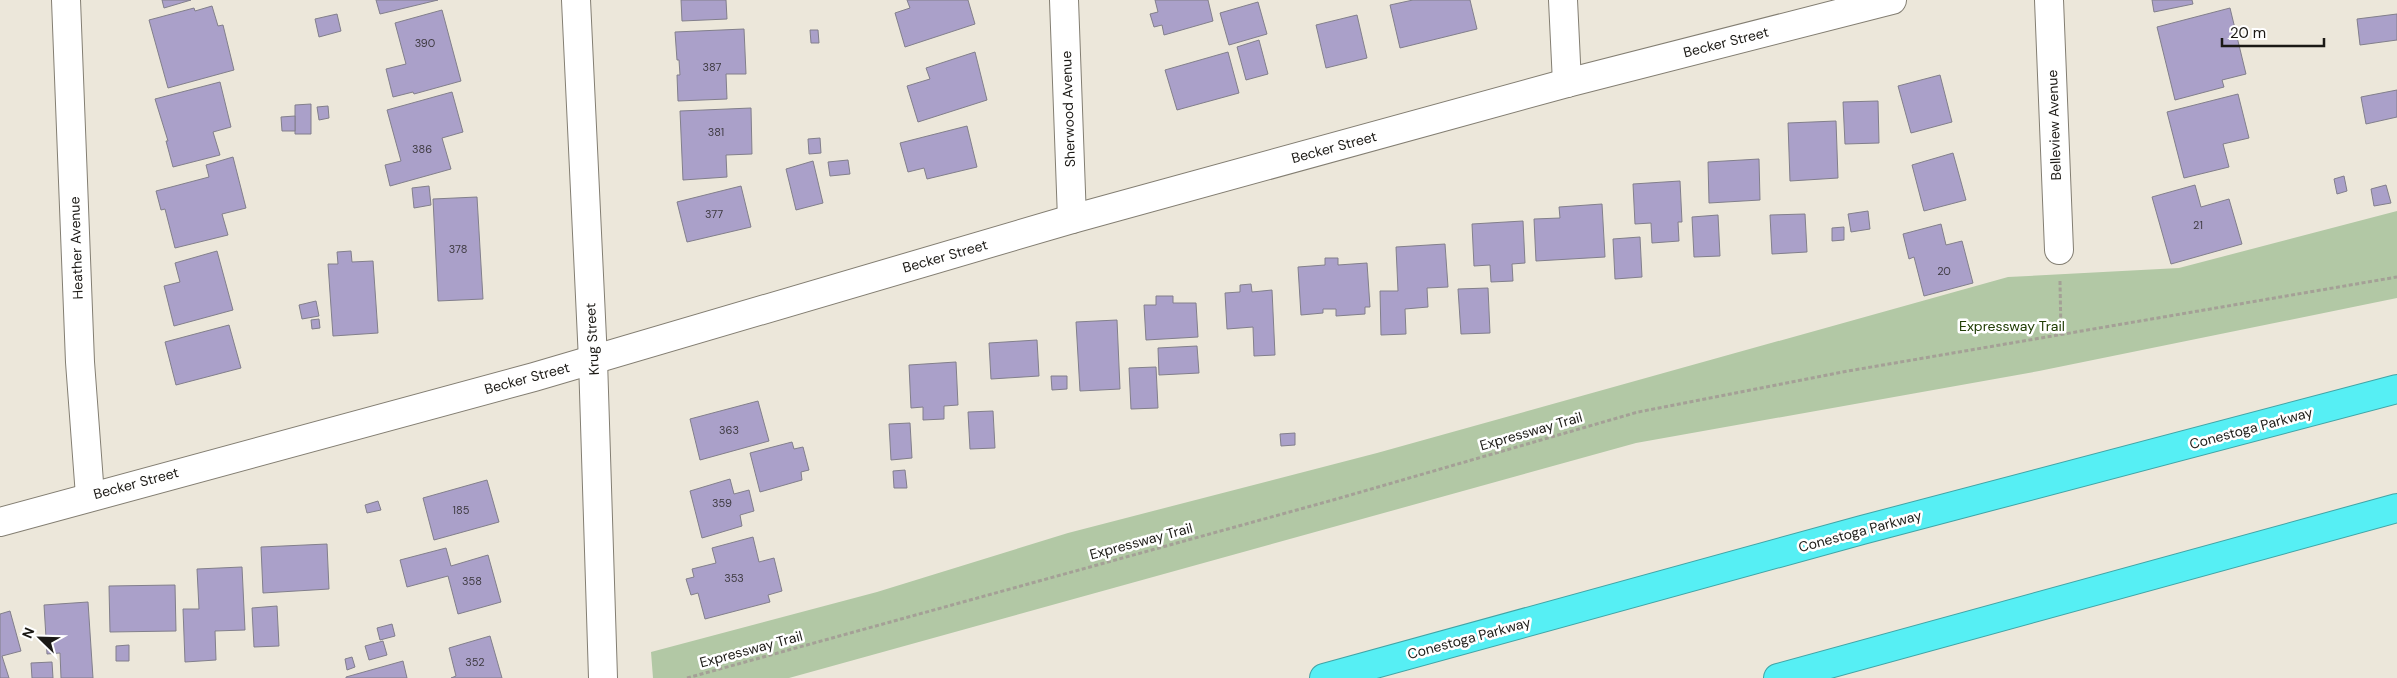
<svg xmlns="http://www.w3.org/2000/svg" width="2397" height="678" viewBox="0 0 2397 678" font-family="'DM Sans',sans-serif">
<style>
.green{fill:#b2c8a5}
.building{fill:#aaa0c9;stroke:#827f8b}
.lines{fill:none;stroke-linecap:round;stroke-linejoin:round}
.minor-casing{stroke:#837e72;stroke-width:30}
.tertiary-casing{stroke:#837e72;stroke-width:30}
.motorway-casing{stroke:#41a4a6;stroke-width:30}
.path{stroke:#a4a096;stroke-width:3;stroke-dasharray:4 2.5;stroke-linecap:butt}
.minor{stroke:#fff;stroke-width:28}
.tertiary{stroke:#fff;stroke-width:28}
.motorway{stroke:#56eff4;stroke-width:28}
.labels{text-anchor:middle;stroke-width:5;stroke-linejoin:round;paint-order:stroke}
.number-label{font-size:11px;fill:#3f3b42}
.street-label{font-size:14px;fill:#1b1915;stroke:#fff}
.park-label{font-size:14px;fill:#203d04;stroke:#fff}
</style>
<rect width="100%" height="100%" fill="#ece7da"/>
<!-- green -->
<path class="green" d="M 2397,211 L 2397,298 L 2039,371 L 1636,443 L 789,678 L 653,678 L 651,652 L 877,592 L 1068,533 L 1377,453 L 2008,277 L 2179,268 Z"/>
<!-- building -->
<g class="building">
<path d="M 162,0 L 191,0 L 164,8 Z"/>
<path d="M 376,0 L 438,0 L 380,14 Z"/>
<path d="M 681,0 L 726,0 L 727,19 L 682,21 Z"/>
<path d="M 907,0 L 968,0 L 975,24 L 905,47 L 895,13 L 910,8 Z"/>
<path d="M 1155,0 L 1208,0 L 1213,21 L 1164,35 L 1162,25 L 1154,27 L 1150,14 L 1158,12 Z"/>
<path d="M 1413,0 L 1470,0 L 1477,29 L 1400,48 L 1390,5 Z"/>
<path d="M 2152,0 L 2192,0 L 2193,4 L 2154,12 Z"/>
<path d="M 1258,2 L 1267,34 L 1229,45 L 1220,13 Z"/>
<path d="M 212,6 L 218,26 L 223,25 L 234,70 L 168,88 L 149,20 L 194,8 L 195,11 Z"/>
<path d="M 2230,8 L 2246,74 L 2222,80 L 2224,87 L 2175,100 L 2157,27 Z"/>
<path d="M 442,10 L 461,81 L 414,94 L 413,92 L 393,97 L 386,69 L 406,64 L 395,23 Z"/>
<path d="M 337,14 L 341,31 L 319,37 L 315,19 Z"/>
<path d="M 2397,14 L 2397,40 L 2360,45 L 2357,19 Z"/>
<path d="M 1357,15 L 1367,58 L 1326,68 L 1316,25 Z"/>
<path d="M 744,29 L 746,74 L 726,74 L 727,99 L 678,101 L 677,75 L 680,75 L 679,60 L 677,60 L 675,32 Z"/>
<path d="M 810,30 L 818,30 L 819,43 L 811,43 Z"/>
<path d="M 1259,40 L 1268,74 L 1246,80 L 1237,47 Z"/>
<path d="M 975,52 L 987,100 L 918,122 L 907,86 L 930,79 L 926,68 Z"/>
<path d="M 1228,52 L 1239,93 L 1177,110 L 1165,70 Z"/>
<path d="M 1940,75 L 1952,122 L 1911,133 L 1898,86 Z"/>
<path d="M 220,82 L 231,127 L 213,132 L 220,155 L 173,167 L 166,141 L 168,141 L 155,99 Z"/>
<path d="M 2397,90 L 2397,117 L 2366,124 L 2361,97 Z"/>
<path d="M 452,92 L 463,132 L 442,138 L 451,169 L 390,186 L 385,165 L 401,161 L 387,110 Z"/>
<path d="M 2238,94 L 2249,138 L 2223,144 L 2229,167 L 2184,178 L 2167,112 Z"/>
<path d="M 1878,101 L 1879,143 L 1845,144 L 1843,102 Z"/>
<path d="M 311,104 L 311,134 L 295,134 L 295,105 Z"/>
<path d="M 328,106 L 329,118 L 319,120 L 317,107 Z"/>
<path d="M 751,108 L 752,154 L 726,155 L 727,177 L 683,180 L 680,111 Z"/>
<path d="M 295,116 L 295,131 L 282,131 L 281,117 Z"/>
<path d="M 1836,121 L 1838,178 L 1790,181 L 1788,123 Z"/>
<path d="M 967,126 L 977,167 L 927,179 L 924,168 L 908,172 L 900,143 Z"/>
<path d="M 820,138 L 821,153 L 809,154 L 808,139 Z"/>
<path d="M 1953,153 L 1966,200 L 1924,211 L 1912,165 Z"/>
<path d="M 233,157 L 246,208 L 222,214 L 228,235 L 175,248 L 165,209 L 161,210 L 156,191 L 209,177 L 206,165 Z"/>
<path d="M 1759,159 L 1760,200 L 1709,203 L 1708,162 Z"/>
<path d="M 848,160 L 850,174 L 830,176 L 828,162 Z"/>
<path d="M 813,161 L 823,203 L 796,210 L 786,169 Z"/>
<path d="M 2344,176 L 2347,191 L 2337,194 L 2334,179 Z"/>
<path d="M 1680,181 L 1682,222 L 1678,222 L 1679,241 L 1652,243 L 1651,223 L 1635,224 L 1633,184 Z"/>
<path d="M 2195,185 L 2201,207 L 2229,199 L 2242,244 L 2171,264 L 2152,197 Z"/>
<path d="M 2386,185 L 2391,203 L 2374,206 L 2371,189 Z"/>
<path d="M 429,186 L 431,205 L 414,208 L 412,188 Z"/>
<path d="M 741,186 L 751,227 L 687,242 L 677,202 Z"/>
<path d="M 477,197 L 483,299 L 438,301 L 433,199 Z"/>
<path d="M 1602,204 L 1605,257 L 1536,261 L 1534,219 L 1560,218 L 1559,207 Z"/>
<path d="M 1868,211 L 1870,229 L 1851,232 L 1848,214 Z"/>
<path d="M 1805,214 L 1807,252 L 1772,254 L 1770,215 Z"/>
<path d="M 1718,215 L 1720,256 L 1694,257 L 1692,217 Z"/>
<path d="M 1523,221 L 1525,263 L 1512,264 L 1513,281 L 1491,282 L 1490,265 L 1474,266 L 1472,224 Z"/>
<path d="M 1941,224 L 1946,245 L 1962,241 L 1973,283 L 1924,296 L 1914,257 L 1909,259 L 1903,234 Z"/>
<path d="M 1844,227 L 1844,240 L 1832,241 L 1832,228 Z"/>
<path d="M 1640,237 L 1642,277 L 1615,279 L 1613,239 Z"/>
<path d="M 1445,244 L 1448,287 L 1427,288 L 1428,307 L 1405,309 L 1406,334 L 1381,335 L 1380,291 L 1398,291 L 1396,247 Z"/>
<path d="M 217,251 L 233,310 L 174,326 L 164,286 L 180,282 L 175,263 Z"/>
<path d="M 351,251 L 352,262 L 373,261 L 378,333 L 333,336 L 328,264 L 338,264 L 337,252 Z"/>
<path d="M 1325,258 L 1338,258 L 1338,265 L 1367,263 L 1370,307 L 1365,307 L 1365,314 L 1336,316 L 1336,309 L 1323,309 L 1323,313 L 1301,315 L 1298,267 L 1325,265 Z"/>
<path d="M 1251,284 L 1252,292 L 1272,290 L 1275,355 L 1254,356 L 1253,327 L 1227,329 L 1225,293 L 1240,292 L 1240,285 Z"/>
<path d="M 1488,288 L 1490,333 L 1461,334 L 1458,289 Z"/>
<path d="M 1156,296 L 1173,296 L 1173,303 L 1196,303 L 1198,337 L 1146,340 L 1144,305 L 1156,305 Z"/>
<path d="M 316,301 L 319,316 L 302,319 L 299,305 Z"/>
<path d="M 319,319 L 320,328 L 312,329 L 311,320 Z"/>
<path d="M 1117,320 L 1120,389 L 1080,391 L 1076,322 Z"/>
<path d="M 229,325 L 241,368 L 176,385 L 165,342 Z"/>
<path d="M 1037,340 L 1039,376 L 991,379 L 989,343 Z"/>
<path d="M 1197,346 L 1199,373 L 1159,375 L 1158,348 Z"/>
<path d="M 956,362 L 958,405 L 944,406 L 944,419 L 923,420 L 923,407 L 911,408 L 909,365 Z"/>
<path d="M 1156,367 L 1158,408 L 1131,409 L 1129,368 Z"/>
<path d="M 1051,376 L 1067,376 L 1067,389 L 1052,390 Z"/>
<path d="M 758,401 L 769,441 L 700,460 L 690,419 Z"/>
<path d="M 993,411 L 995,448 L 970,449 L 968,412 Z"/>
<path d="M 910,423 L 912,458 L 891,460 L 889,424 Z"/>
<path d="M 1295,433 L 1295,445 L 1281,446 L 1280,434 Z"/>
<path d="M 792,442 L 794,449 L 803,447 L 809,470 L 801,472 L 802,480 L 760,492 L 750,453 Z"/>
<path d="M 905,470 L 907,488 L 894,488 L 893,471 Z"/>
<path d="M 730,479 L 734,494 L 749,490 L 754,511 L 740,515 L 742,526 L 702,538 L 690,491 Z"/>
<path d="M 487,480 L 499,522 L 434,540 L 423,498 Z"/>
<path d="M 378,501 L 381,510 L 367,513 L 365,505 Z"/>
<path d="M 753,537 L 759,562 L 774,558 L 782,591 L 768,595 L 770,602 L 705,619 L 698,593 L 691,595 L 686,579 L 694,577 L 692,569 L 716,563 L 712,548 Z"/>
<path d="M 327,544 L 329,589 L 263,593 L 261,547 Z"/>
<path d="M 446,548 L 451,566 L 488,555 L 501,602 L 458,614 L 448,576 L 407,587 L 400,560 Z"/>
<path d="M 242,567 L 245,630 L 215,631 L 216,660 L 185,662 L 183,609 L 199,609 L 197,569 Z"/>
<path d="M 175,585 L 176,631 L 110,632 L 109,586 Z"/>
<path d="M 88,602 L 93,678 L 61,678 L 60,653 L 47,654 L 44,605 Z"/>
<path d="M 277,606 L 279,646 L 254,647 L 252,608 Z"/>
<path d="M 10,611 L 21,651 L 2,656 L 9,678 L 0,678 L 0,614 Z"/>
<path d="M 392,624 L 395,636 L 380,640 L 377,628 Z"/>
<path d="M 490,636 L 502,678 L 451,678 L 456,676 L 449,648 Z"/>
<path d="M 383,641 L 387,655 L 369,660 L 365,646 Z"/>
<path d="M 129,645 L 129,661 L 116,661 L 116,646 Z"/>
<path d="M 352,657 L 355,667 L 347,670 L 345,659 Z"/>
<path d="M 403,661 L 407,678 L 346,678 L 346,677 Z"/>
<path d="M 52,662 L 53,678 L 32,678 L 31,663 Z"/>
</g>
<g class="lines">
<!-- minor casing -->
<g class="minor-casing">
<g id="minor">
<path d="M 66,0 L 80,362 L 90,496"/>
<path d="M 1064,0 L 1072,219"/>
<path d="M 1563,0 L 1567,83"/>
<path d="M 2049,0 L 2059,250"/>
<path d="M 0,522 L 534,377 L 1072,219 L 1567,83 L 1892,0"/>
</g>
</g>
<!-- tertiary casing -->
<g class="tertiary-casing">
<path id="tertiary" d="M 576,0 L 593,360 L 603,678"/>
</g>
<!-- motorway casing -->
<g class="motorway-casing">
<g id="motorway">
<path d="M 1324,678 L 1862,530 L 2397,389"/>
<path d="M 1778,678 L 2397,508"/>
</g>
</g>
<!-- path -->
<g class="path">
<path d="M 2060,281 L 2061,335"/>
<path d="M 687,678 L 1333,500 L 1638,412 L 1848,371 L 2397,277"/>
</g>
<!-- minor -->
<use href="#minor" class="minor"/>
<!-- tertiary -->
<use href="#tertiary" class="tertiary"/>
<!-- motorway -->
<use href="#motorway" class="motorway"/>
</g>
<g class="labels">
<!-- number labels -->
<g class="number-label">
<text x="425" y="47">390</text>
<text x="712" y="71">387</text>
<text x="716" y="136">381</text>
<text x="422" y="153">386</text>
<text x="714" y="218">377</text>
<text x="2198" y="229">21</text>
<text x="458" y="253">378</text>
<text x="1944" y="275">20</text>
<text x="729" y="434">363</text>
<text x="722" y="507">359</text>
<text x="461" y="514">185</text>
<text x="734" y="582">353</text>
<text x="472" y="585">358</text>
<text x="475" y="666">352</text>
</g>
<!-- street labels -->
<g class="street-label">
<text transform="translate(1726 42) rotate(-14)" y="5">Becker Street</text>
<text transform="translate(1068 109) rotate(-92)" y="5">Sherwood Avenue</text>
<text transform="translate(2054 125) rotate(-92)" y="5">Belleview Avenue</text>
<text transform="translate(1334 147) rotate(-15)" y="5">Becker Street</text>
<text transform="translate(76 248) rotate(-92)" y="5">Heather Avenue</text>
<text transform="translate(945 256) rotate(-16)" y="5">Becker Street</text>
<text transform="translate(592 339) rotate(-93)" y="5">Krug Street</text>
<text transform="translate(527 378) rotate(-15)" y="5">Becker Street</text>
<text transform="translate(2251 428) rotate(-15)" y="5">Conestoga Parkway</text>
<text transform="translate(1531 431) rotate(-16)" y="5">Expressway Trail</text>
<text transform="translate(136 483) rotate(-15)" y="5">Becker Street</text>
<text transform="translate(1860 531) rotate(-15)" y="5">Conestoga Parkway</text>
<text transform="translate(1141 541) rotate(-15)" y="5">Expressway Trail</text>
<text transform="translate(1469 638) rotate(-15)" y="5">Conestoga Parkway</text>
<text transform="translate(751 649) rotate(-15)" y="5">Expressway Trail</text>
</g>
<!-- park labels -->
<g class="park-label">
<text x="2012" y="331">Expressway Trail</text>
</g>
</g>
<!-- north arrow -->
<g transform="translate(40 638) rotate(293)" stroke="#ffffff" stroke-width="4" paint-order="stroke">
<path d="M0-4L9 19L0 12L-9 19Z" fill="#1b1915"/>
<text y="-8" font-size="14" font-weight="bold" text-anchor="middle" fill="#1b1915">N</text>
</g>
<!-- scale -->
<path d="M2222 38v8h102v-8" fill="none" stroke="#1b1915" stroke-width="2.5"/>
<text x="2230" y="38" font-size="15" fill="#1b1915" stroke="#ffffff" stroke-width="4" paint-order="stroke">20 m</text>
</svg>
